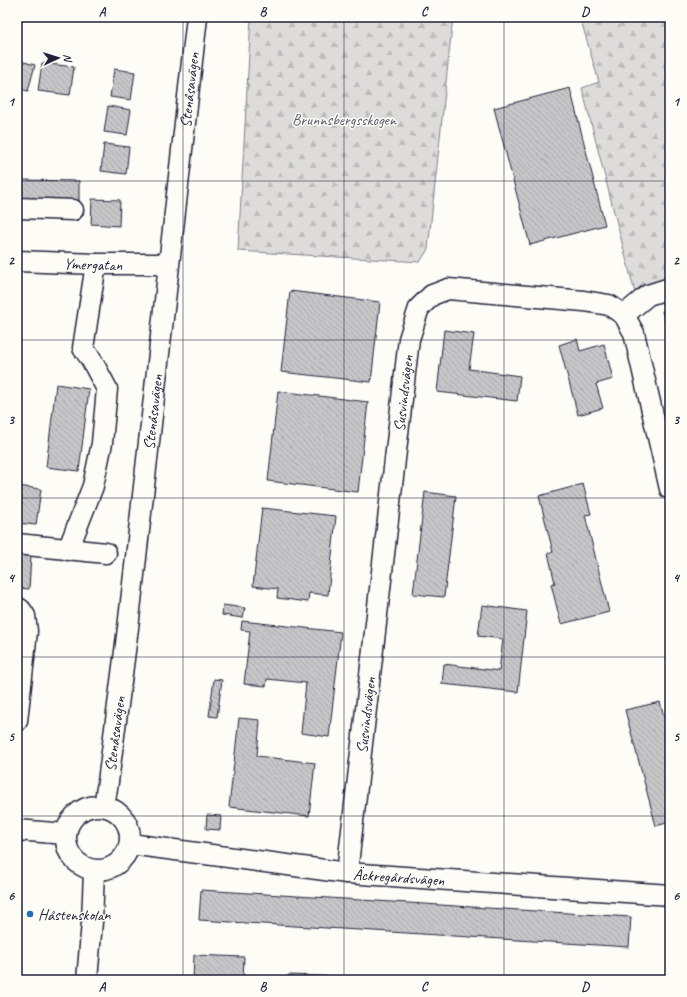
<svg xmlns="http://www.w3.org/2000/svg" width="687" height="997" viewBox="0 0 687 997" font-family="Caveat,sans-serif">
<style>
.forest{fill:url(#forest-firs);stroke:#807f8b}
.building{fill:url(#building-back-hatch);stroke:#22223b}
.lines{fill:none;stroke-linecap:round;stroke-linejoin:round}
.minor-casing{stroke:#22223b;stroke-width:23}
.minor{stroke:#fdfcf7;stroke-width:20}
.grid{fill:none;stroke:#22223b;stroke-width:1;stroke-opacity:0.55}
.poi-dot{fill:#1f6fb2;stroke:#fdfcf7;stroke-width:1.5}
.labels{text-anchor:middle;stroke-width:3;stroke-linejoin:round;paint-order:stroke}
.street-label{font-size:16px;fill:#22223b;stroke:#fdfcf7}
.park-label{font-size:16px;fill:#5a5a6b;stroke:#fdfcf7}
.poi-label{font-size:16px;fill:#22223b;stroke:#fdfcf7;text-anchor:start}
.neatline{fill:none;stroke:#22223b;stroke-width:1.5}
.grid-label{font-size:13px;text-anchor:middle;font-weight:bold;fill:#22223b}
</style>
<defs>
<pattern id="forest-firs" width="22" height="20" patternUnits="userSpaceOnUse"><rect width="22" height="20" fill="#dddcdb"/><path d="M5 1l3.5 6h-7zM16 11l3.5 6h-7z" fill="#bdbcbd"/></pattern>
<pattern id="building-back-hatch" width="6" height="6" patternUnits="userSpaceOnUse"><rect width="6" height="6" fill="#c6c6c8"/><path d="M-1 5l2 2M0 0l6 6M5-1l2 2" fill="none" stroke="#aaaaad"/></pattern>
</defs>
<rect width="100%" height="100%" fill="#fdfcf7"/>
<filter id="ink" filterUnits="userSpaceOnUse"><feTurbulence type="fractalNoise" baseFrequency=".025" numOctaves="2"/><feDisplacementMap in="SourceGraphic" scale="8" xChannelSelector="R" yChannelSelector="G"/><feConvolveMatrix kernelMatrix="1 2 1 2 8 2 1 2 1" color-interpolation-filters="sRGB"/></filter>
<g filter="url(#ink)">
<!-- forest -->
<g class="forest">
<path d="M 251,17 L 453,17 L 428,249 L 420,262 L 238,251 Z"/>
<path d="M 580,17 L 670,17 L 670,281 L 635,293 L 582,88 L 599,82 Z"/>
</g>
<!-- building -->
<g class="building">
<path d="M 17,60 L 35,65 L 28,91 L 17,88 Z"/>
<path d="M 42,63 L 74,67 L 70,95 L 38,91 Z"/>
<path d="M 114,69 L 135,72 L 131,100 L 110,97 Z"/>
<path d="M 570,88 L 605,225 L 530,245 L 494,108 Z"/>
<path d="M 108,106 L 131,110 L 127,135 L 104,132 Z"/>
<path d="M 104,144 L 129,147 L 126,174 L 101,171 Z"/>
<path d="M 19,180 L 79,181 L 79,201 L 18,201 Z"/>
<path d="M 92,199 L 120,200 L 119,226 L 91,224 Z"/>
<path d="M 290,291 L 380,302 L 371,382 L 281,372 Z"/>
<path d="M 670,309 L 670,342 L 662,311 Z"/>
<path d="M 444,330 L 474,334 L 469,369 L 520,376 L 517,401 L 437,392 Z"/>
<path d="M 577,339 L 580,351 L 604,344 L 613,379 L 596,384 L 603,408 L 578,415 L 559,345 Z"/>
<path d="M 56,384 L 89,389 L 79,471 L 46,467 Z"/>
<path d="M 278,391 L 368,402 L 358,492 L 268,481 Z"/>
<path d="M 583,484 L 591,514 L 585,515 L 609,612 L 561,624 L 551,584 L 555,583 L 548,553 L 553,552 L 539,496 Z"/>
<path d="M 17,486 L 41,489 L 36,525 L 17,523 Z"/>
<path d="M 425,492 L 456,496 L 444,597 L 413,594 Z"/>
<path d="M 262,508 L 336,516 L 328,595 L 309,593 L 308,602 L 277,598 L 278,589 L 253,586 Z"/>
<path d="M 17,555 L 31,556 L 29,589 L 17,588 Z"/>
<path d="M 223,605 L 245,608 L 243,618 L 222,615 Z"/>
<path d="M 482,605 L 527,611 L 518,692 L 442,684 L 444,664 L 499,671 L 503,639 L 478,636 Z"/>
<path d="M 242,621 L 341,632 L 329,737 L 301,733 L 306,683 L 267,679 L 266,686 L 244,684 L 250,631 L 241,630 Z"/>
<path d="M 214,679 L 222,680 L 217,717 L 209,716 Z"/>
<path d="M 660,702 L 664,716 L 670,714 L 670,822 L 656,826 L 625,710 Z"/>
<path d="M 239,718 L 260,720 L 257,756 L 315,763 L 309,816 L 229,807 Z"/>
<path d="M 207,815 L 221,816 L 220,830 L 206,829 Z"/>
<path d="M 201,890 L 631,917 L 629,947 L 199,920 Z"/>
<path d="M 194,955 L 244,957 L 243,980 L 193,980 Z"/>
<path d="M 288,975 L 346,977 L 346,980 L 288,980 Z"/>
</g>
<g class="lines">
<!-- minor casing -->
<g class="minor-casing">
<g id="minor">
<path d="M 17,208 L 73,210"/>
<path id="s1" d="M 17,261 L 96,264 L 168,264"/>
<path d="M 624,315 L 648,295 L 670,288"/>
<path d="M 17,544 L 106,553"/>
<path d="M 68,550 L 93,486 L 102,443 L 107,389 L 91,359 L 83,348 L 96,264"/>
<path d="M 17,607 L 21,610 L 25,616 L 27,631 L 17,721"/>
<circle cx="98" cy="838" r="32"/>
<path id="s2" d="M 104,806 L 108,782 L 128,628 L 197,17"/>
<path d="M 17,830 L 66,834"/>
<path id="s3" d="M 130,844 L 347,873 L 670,895"/>
<path id="s4" d="M 347,873 L 409,339 L 419,308 L 432,295 L 448,289 L 584,301 L 609,305 L 624,315 L 634,333 L 670,489"/>
<path d="M 87,980 L 92,922 L 94,871"/>
</g>
</g>
<!-- minor -->
<use href="#minor" class="minor"/>
</g>
</g>
<!-- grid -->
<path class="grid" d="M 183,17 L 183,980M 344,17 L 344,980M 504,17 L 504,980M 17,181 L 670,181M 17,340 L 670,340M 17,498 L 670,498M 17,657 L 670,657M 17,816 L 670,816"/>
<!-- markers -->
<circle class="poi-dot" cx="30" cy="914" r="4"/>
<g class="labels">
<!-- street labels -->
<g class="street-label">
<text dy="6" stroke="none"><textPath href="#s2" startOffset="721">Stenåsavägen</textPath></text>
<text dy="6" stroke="none"><textPath href="#s1" startOffset="76">Ymergatan</textPath></text>
<text dy="6" stroke="none"><textPath href="#s4" startOffset="483">Susvindsvägen</textPath></text>
<text dy="6" stroke="none"><textPath href="#s2" startOffset="397">Stenåsavägen</textPath></text>
<text dy="6" stroke="none"><textPath href="#s4" startOffset="159">Susvindsvägen</textPath></text>
<text dy="6" stroke="none"><textPath href="#s2" startOffset="73">Stenåsavägen</textPath></text>
<text dy="6" stroke="none"><textPath href="#s3" startOffset="271">Äckregårdsvägen</textPath></text>
</g>
<!-- park labels -->
<g class="park-label">
<text x="344" y="125">Brunnsbergsskogen</text>
</g>
<!-- poi labels -->
<g class="poi-label">
<text x="38" y="920">Håstenskolan</text>
</g>
</g>
<!-- margin -->
<rect width="687" height="997" fill="none" stroke="#fdfcf7" stroke-width="44"/>
<!-- north arrow -->
<g transform="translate(58 58) rotate(86)" stroke="#fdfcf7" stroke-width="3" paint-order="stroke">
<path d="M0-3L7 15L0 10L-7 15Z" fill="#22223b"/>
<text y="-6" font-size="11" font-weight="bold" text-anchor="middle" fill="#22223b">N</text>
</g>
<rect x="22" y="22" width="643" height="953" class="neatline"/>
<g class="grid-label">
<text x="102" y="16">A</text>
<text x="263" y="16">B</text>
<text x="424" y="16">C</text>
<text x="585" y="16">D</text>
<text x="11" y="106">1</text>
<text x="676" y="106">1</text>
<text x="11" y="265">2</text>
<text x="676" y="265">2</text>
<text x="11" y="424">3</text>
<text x="676" y="424">3</text>
<text x="11" y="582">4</text>
<text x="676" y="582">4</text>
<text x="11" y="741">5</text>
<text x="676" y="741">5</text>
<text x="11" y="900">6</text>
<text x="676" y="900">6</text>
<text x="102" y="991">A</text>
<text x="263" y="991">B</text>
<text x="424" y="991">C</text>
<text x="585" y="991">D</text>
</g>
</svg>
